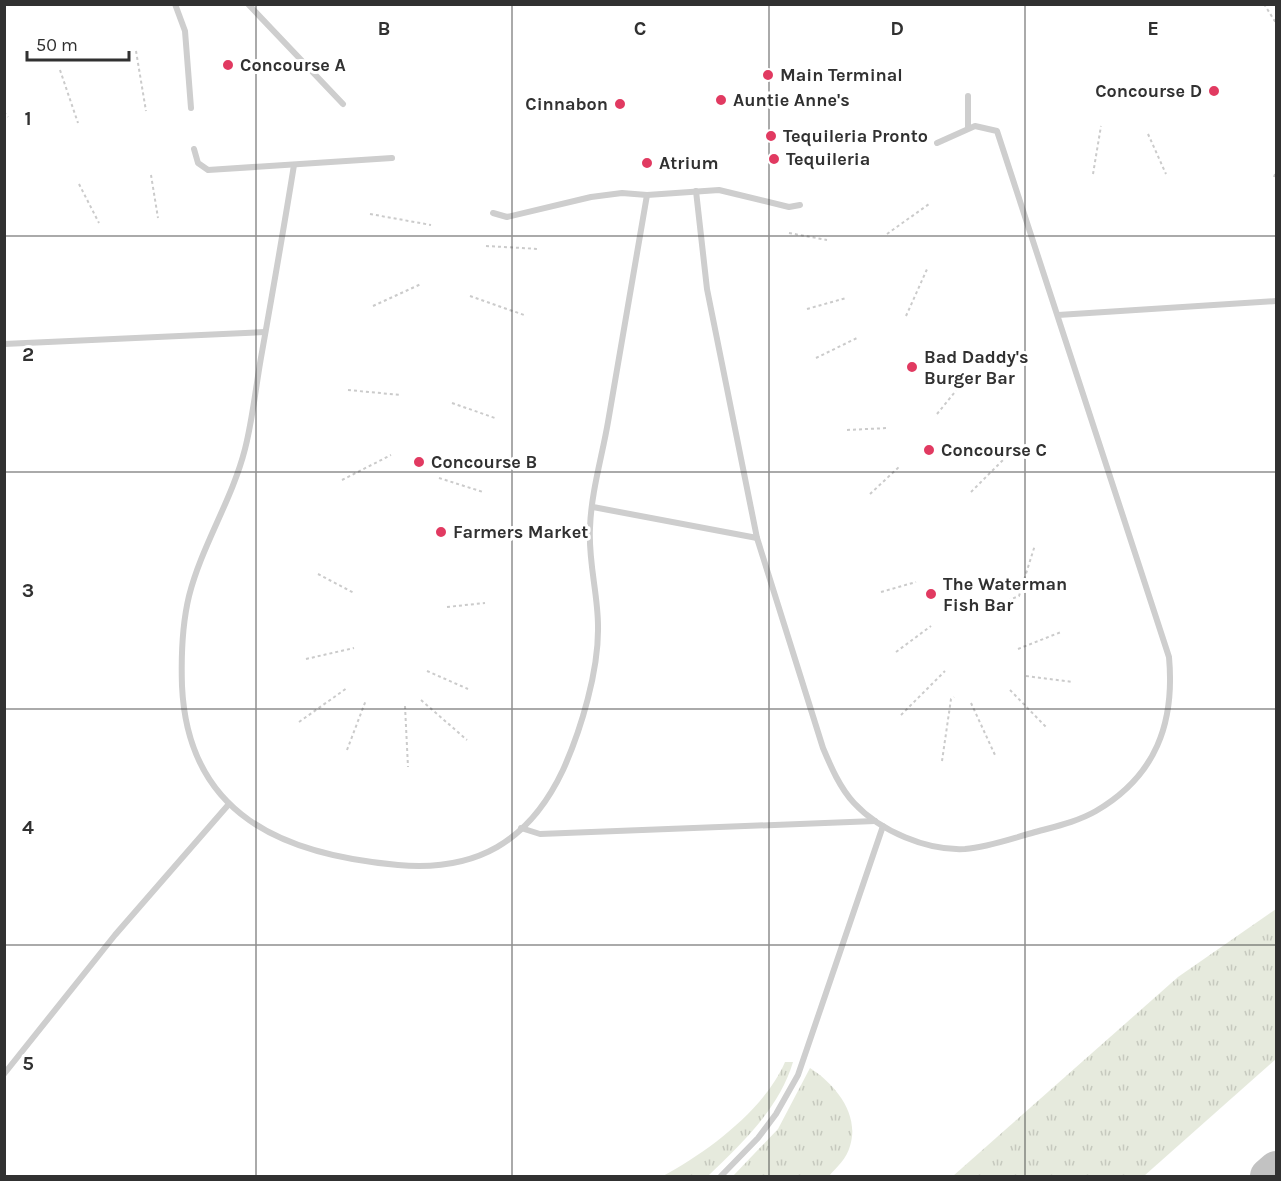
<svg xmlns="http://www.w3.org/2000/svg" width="1281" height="1181" viewBox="0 0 1281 1181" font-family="Karla,sans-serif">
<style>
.grass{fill:url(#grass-tufts)}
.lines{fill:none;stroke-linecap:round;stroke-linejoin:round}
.taxiway{stroke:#c2c2c2;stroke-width:36}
.path{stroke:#cbcbcb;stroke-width:2;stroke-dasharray:3 3;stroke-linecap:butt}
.lane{stroke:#cecece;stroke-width:6}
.grid{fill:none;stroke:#313131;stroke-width:1.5;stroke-opacity:0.55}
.poi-dot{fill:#e13a61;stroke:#fff;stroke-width:2}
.labels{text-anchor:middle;stroke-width:6;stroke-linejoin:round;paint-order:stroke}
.poi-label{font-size:18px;font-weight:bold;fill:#313131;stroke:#fff;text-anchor:start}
.grid-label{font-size:20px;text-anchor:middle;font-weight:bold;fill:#313131;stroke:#fff;stroke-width:6;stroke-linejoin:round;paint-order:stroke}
</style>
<defs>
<pattern id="grass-tufts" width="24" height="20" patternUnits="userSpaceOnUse" patternTransform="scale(1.5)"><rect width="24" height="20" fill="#e6eadd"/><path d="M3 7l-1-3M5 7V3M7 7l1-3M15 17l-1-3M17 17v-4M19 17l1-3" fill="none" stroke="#c6c9be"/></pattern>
</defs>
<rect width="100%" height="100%" fill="#fff"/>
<!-- grass -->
<g class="grass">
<path d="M 1276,909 L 1276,1059 L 1144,1176 L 953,1176 L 1178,977 Z"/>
<path d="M 785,1062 L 793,1062 C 779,1109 742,1143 708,1176 L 663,1176 C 708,1152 765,1109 785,1062 Z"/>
<path d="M 810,1068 C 835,1084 860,1114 850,1146 C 847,1158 837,1167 829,1176 L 733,1176 L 778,1129 Z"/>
</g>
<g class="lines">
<!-- taxiway -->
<path class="taxiway" d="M 1268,1176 L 1276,1169"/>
<!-- path -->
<g class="path">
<path d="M 1264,4 L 1276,23"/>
<path d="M 136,51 L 146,111"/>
<path d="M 60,70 L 78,123"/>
<path d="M 4,112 L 8,117"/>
<path d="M 1148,134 L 1166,174"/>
<path d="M 1093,174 L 1101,126"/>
<path d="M 151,175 L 158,218"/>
<path d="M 1274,177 L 1276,172"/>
<path d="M 79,184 L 99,223"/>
<path d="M 370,214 L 431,225"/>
<path d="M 789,233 L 827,240"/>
<path d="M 887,234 L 929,204"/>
<path d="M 486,246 L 539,249"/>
<path d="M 470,296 L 524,315"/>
<path d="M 373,306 L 421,284"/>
<path d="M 807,309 L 846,298"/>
<path d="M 906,316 L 928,267"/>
<path d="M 816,358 L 859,337"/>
<path d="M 348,390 L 401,395"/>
<path d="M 452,403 L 495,418"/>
<path d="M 937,414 L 959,387"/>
<path d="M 847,430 L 888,428"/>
<path d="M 439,478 L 483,492"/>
<path d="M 342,480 L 391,455"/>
<path d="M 971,492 L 1008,455"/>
<path d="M 870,494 L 900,466"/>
<path d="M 318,574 L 354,593"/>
<path d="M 881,592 L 916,582"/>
<path d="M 1002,603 L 1019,596 L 1035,545"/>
<path d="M 447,607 L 485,603"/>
<path d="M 1018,649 L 1061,632"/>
<path d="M 896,652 L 931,626"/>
<path d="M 306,659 L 354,648"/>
<path d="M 427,671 L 468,689"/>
<path d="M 1026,676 L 1073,682"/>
<path d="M 1010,690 L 1046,727"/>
<path d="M 421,700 L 467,740"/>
<path d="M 971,703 L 995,755"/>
<path d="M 405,706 L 408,767"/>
<path d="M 901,715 L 945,671"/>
<path d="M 299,722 L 347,688"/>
<path d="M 347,750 L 366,700"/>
<path d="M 942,761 L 951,699 L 954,697"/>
</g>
<!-- lane -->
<g class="lane">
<path d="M 175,4 L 185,31 L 191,108"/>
<path d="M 248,4 L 343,104"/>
<path d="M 968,96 L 968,128"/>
<path d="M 194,149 L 198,163 L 208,170 L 392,158"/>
<path d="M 294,165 C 284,227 273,290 262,352 C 256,384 253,418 245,449 C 232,500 202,545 189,596 C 182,625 181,655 182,686 C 188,815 283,855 398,865 C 476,872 529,842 563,770 C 581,730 599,670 598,626 C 598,594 588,561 590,528 C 591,493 602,457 608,422 C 621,346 634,271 647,195"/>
<path d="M 696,191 L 707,289 L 757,538 L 823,748 C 831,767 840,788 854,803 C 880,831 927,851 965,849 C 988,847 1010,839 1032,833 C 1053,827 1077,822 1096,811 C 1156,776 1175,723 1169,657 L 997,131 L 975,126 L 937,143"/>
<path d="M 493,213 L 507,217 L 591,197 L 622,193 L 647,195 L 719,190 L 789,207 L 800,205"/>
<path d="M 1058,315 L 1276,301"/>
<path d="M 4,344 L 265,332"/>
<path d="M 593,507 L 757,538"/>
<path d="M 521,828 L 540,834 L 875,821"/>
<path d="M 4,1074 L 115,935 L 229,804"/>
<path d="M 721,1176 L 758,1138 L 776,1114 L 798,1075 L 883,826"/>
</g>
</g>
<!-- grid -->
<path class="grid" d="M 256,4 L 256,1176M 512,4 L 512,1176M 769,4 L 769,1176M 1025,4 L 1025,1176M 4,236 L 1276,236M 4,472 L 1276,472M 4,709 L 1276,709M 4,945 L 1276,945"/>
<!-- markers -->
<g class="poi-dot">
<circle cx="228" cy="65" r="6"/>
<circle cx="768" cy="75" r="6"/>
<circle cx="1214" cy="91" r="6"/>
<circle cx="721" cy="100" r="6"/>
<circle cx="620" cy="104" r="6"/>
<circle cx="771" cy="136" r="6"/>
<circle cx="774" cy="159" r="6"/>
<circle cx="647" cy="163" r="6"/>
<circle cx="912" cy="367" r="6"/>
<circle cx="929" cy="450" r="6"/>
<circle cx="419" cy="462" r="6"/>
<circle cx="441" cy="532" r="6"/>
<circle cx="931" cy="594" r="6"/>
</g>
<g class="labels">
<!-- poi labels -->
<g class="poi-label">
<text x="240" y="71">Concourse A</text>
<text x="780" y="81">Main Terminal</text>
<text x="1202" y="97" text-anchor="end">Concourse D</text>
<text x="733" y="106">Auntie Anne's</text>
<text x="608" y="110" text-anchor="end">Cinnabon</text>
<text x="783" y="142">Tequileria Pronto</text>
<text x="786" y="165">Tequileria</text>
<text x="659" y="169">Atrium</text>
<text x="924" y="363">Bad Daddy's<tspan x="924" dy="21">Burger Bar</tspan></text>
<text x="941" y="456">Concourse C</text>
<text x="431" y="468">Concourse B</text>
<text x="453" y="538">Farmers Market</text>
<text x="943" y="590">The Waterman<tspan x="943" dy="21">Fish Bar</tspan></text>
</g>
</g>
<g class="grid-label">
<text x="384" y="35">B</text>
<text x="640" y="35">C</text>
<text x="897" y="35">D</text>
<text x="1153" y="35">E</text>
<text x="28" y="125">1</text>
<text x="28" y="361">2</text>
<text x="28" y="597">3</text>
<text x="28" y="834">4</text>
<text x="28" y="1070">5</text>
</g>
<!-- border -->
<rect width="1281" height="1181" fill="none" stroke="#313131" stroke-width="12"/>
<!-- scale -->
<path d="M27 51v9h102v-9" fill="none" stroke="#313131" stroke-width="3"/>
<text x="36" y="51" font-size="18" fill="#313131" stroke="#ffffff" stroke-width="4.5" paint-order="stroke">50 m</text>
</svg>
